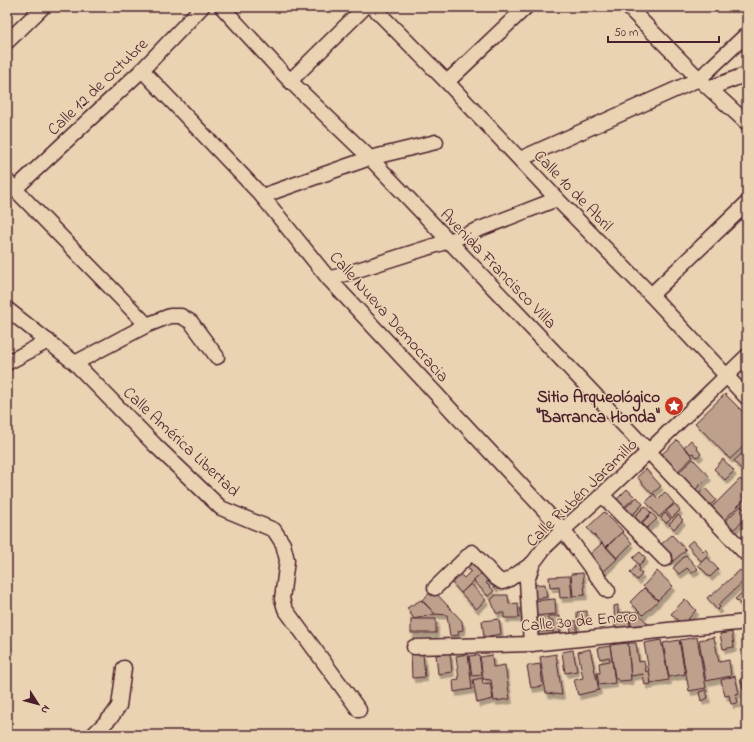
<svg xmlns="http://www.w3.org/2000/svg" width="754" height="742" viewBox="0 0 754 742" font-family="'Indie Flower',sans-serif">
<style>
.building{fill:#bda18d;stroke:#4a1f2b;filter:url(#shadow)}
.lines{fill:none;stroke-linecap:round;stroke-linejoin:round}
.street-casing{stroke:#4a1f2b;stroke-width:17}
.street{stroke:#ead3b3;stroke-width:14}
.labels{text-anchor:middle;stroke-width:3;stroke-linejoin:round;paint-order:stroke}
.street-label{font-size:17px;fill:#4a1f2b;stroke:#ead3b3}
.poi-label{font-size:17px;font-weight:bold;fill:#4a1f2b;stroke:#ead3b3;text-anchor:end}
</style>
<defs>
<filter id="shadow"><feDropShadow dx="2.5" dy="4.5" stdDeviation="0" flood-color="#0004"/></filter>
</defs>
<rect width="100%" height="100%" fill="#ead3b3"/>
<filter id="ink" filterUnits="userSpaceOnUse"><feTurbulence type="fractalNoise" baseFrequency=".025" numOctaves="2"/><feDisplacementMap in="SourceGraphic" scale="8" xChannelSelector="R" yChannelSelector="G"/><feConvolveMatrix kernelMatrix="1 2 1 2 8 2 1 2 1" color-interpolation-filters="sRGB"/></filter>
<g filter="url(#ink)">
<!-- building -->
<g class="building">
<path d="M 725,394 L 747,416 L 747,443 L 730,459 L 695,423 Z"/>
<path d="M 677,440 L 693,457 L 677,472 L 661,455 Z"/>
<path d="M 691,440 L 698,448 L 697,449 L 701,454 L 697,457 L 693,453 L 691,454 L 684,447 Z"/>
<path d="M 747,449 L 747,476 L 734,461 Z"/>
<path d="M 693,459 L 709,476 L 694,491 L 677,474 Z"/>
<path d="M 723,459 L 734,471 L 725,480 L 714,469 Z"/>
<path d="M 646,469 L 661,486 L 652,494 L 637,477 Z"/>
<path d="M 740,479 L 747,486 L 747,497 L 721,523 L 708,511 Z"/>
<path d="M 705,488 L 716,500 L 708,507 L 697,496 Z"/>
<path d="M 627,489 L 635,497 L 621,510 L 614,502 Z"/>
<path d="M 665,492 L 674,503 L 659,517 L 646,502 L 654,494 L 658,499 Z"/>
<path d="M 637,497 L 643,504 L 632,515 L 625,508 Z"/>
<path d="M 675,504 L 680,510 L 672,518 L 666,511 Z"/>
<path d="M 645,506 L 651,513 L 636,527 L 630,521 Z"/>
<path d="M 741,506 L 747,512 L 747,517 L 730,533 L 722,524 Z"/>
<path d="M 604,512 L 623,531 L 606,547 L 587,528 Z"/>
<path d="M 652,513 L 657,519 L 647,528 L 642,523 Z"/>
<path d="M 665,513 L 671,519 L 666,523 L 661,518 Z"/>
<path d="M 678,515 L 683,520 L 674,529 L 669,524 Z"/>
<path d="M 622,532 L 632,543 L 617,558 L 607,547 Z"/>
<path d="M 672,535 L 686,550 L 672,562 L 659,546 Z"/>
<path d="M 693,540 L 703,551 L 705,549 L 709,554 L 701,561 L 687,545 Z"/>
<path d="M 602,543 L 617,559 L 603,572 L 588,556 Z"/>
<path d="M 640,552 L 646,558 L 639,565 L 633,558 Z"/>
<path d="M 472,555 L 486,569 L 461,593 L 448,578 L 456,570 L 464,578 L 471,571 L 463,563 Z"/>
<path d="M 686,555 L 698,569 L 692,573 L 687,568 L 679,574 L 673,568 Z"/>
<path d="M 707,557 L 718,569 L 710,577 L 698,565 Z"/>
<path d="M 637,565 L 640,568 L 638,571 L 642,574 L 637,580 L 630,573 Z"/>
<path d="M 486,569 L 499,583 L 495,588 L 488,581 L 486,583 L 494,591 L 488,596 L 474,581 Z"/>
<path d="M 740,570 L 747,578 L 718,605 L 720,607 L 717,610 L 707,598 L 710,595 L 711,596 Z"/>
<path d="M 657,571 L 673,586 L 658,600 L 643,586 Z"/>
<path d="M 583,573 L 585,595 L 573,596 L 571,574 Z"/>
<path d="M 570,576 L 572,597 L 560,598 L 559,587 L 550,588 L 549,577 Z"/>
<path d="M 471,584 L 486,600 L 476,609 L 461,593 Z"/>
<path d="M 545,584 L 547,597 L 533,599 L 531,585 Z"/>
<path d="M 644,588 L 658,601 L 643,615 L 630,602 Z"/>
<path d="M 747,588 L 747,602 L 742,606 L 735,599 Z"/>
<path d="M 433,590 L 462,621 L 463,630 L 458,631 L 459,635 L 450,636 L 447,615 L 435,614 L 422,600 Z"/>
<path d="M 496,595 L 508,595 L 509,604 L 518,603 L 519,618 L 504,618 L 504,613 L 496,613 L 491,600 Z"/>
<path d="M 555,599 L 556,614 L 533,616 L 532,601 Z"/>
<path d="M 685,599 L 696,610 L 683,625 L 671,614 Z"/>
<path d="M 421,600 L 435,614 L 414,619 L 407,608 Z"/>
<path d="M 618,605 L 618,613 L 629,612 L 630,628 L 615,629 L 614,606 Z"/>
<path d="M 587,611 L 587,619 L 577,619 L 577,612 Z"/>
<path d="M 630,612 L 637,612 L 650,626 L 631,627 Z"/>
<path d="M 548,616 L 560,616 L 560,633 L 553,633 L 553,621 L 548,621 Z"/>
<path d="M 535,618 L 543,618 L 543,624 L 551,624 L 552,631 L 536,632 Z"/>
<rect x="411" y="619" width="25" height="14"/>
<path d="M 499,619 L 501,634 L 484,637 L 482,621 Z"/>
<path d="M 570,621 L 577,621 L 577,633 L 571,633 Z"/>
<path d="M 732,632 L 734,647 L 723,649 L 720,634 Z"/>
<path d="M 697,637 L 706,688 L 689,691 L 680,640 Z"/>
<path d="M 714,637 L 719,662 L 729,660 L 731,676 L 706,681 L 699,640 Z"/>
<path d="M 661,640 L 669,680 L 651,683 L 644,643 Z"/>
<path d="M 679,640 L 685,674 L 669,677 L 663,643 Z"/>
<path d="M 628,643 L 636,643 L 639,662 L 644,661 L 646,672 L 649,671 L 651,684 L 645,685 L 643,674 L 631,676 Z"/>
<path d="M 628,643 L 631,680 L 620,681 L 615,678 L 610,645 Z"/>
<path d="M 610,646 L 615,683 L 599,685 L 597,673 L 600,673 L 599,663 L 610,661 L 609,657 L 600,659 L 598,648 Z"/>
<path d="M 590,649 L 599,690 L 578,695 L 574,680 L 583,678 L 578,652 Z"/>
<path d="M 573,650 L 577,671 L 565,673 L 562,652 Z"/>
<path d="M 411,653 L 423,653 L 425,677 L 412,678 Z"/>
<path d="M 450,653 L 452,672 L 438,674 L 436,655 Z"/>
<path d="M 468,654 L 472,689 L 454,692 L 453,680 L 459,679 L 456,656 Z"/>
<path d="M 556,654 L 562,695 L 546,693 L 540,657 Z"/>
<path d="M 479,655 L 482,675 L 472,676 L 469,656 Z"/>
<path d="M 492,655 L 493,667 L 505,665 L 510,699 L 494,701 L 491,680 L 483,679 L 480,657 Z"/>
<path d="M 540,664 L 543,686 L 531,688 L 527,666 Z"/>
<path d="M 735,676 L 739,693 L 736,694 L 738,703 L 731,704 L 729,695 L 725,696 L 721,680 Z"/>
<path d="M 747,677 L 747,697 L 746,698 L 740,679 Z"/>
<path d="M 482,678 L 483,684 L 490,683 L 493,699 L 477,703 L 473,680 Z"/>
<path d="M 706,690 L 708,698 L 701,701 L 699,692 Z"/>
</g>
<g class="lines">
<!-- street casing -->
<g class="street-casing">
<g id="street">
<path d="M 222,7 L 290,81 L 370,158 L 449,241 L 747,555"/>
<path d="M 373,7 L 447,82 L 557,199 L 651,295 L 747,398"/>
<path d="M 628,7 L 699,79 L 747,123"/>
<path d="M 7,42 L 43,7"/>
<path d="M 142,70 L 262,196 L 329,279 L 563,530 L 608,591"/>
<path d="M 290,81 L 365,7"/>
<path d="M 447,82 L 526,7"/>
<path d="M 710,88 L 747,74"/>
<path d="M 520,159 L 699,79 L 747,34"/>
<path d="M 7,181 L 147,325"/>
<path d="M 15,189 L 142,70 L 202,7"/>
<path d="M 262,196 L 370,158 L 436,142"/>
<path d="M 329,279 L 449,241 L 557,199"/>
<path d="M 651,295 L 747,203"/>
<path d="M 7,309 L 75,363 L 155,445 L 221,508 L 274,530 L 283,544 L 287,560 L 282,599 L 285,609 L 359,710"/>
<path d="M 7,363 L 48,341"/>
<path d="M 75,363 L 147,325 L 170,316 L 181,316 L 191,322 L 217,357"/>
<path d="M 602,495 L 665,559"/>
<path d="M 435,588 L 472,552 L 496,578 L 502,582 L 508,580 L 533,563"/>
<path d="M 531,644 L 527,581 L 533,563 L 545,547 L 563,530 L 602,495 L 648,452 L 747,356"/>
<path d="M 414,647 L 531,644 L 747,622"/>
<path d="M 93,735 L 112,716 L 119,706 L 124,668"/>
</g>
</g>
<!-- street -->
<use href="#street" class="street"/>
</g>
</g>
<!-- icons -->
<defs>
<g id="sight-disc" transform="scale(1)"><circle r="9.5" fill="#c8321e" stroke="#ead3b3"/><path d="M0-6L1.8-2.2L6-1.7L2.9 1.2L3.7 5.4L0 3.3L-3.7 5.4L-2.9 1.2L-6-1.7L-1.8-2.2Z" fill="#fff"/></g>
</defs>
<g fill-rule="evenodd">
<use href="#sight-disc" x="674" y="406"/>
</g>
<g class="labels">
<!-- street labels -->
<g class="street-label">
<text transform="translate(97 86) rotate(-44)" y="6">Calle 12 de Octubre</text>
<text transform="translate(574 190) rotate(46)" y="6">Calle 10 de Abril</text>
<text transform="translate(499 268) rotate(46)" y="6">Avenida Francisco Villa</text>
<text transform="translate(390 316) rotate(48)" y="6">Calle Nueva Democracia</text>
<text transform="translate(182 441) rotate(43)" y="6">Calle América Libertad</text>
<text transform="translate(581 492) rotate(-44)" y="6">Calle Rubén Jaramillo</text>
<text transform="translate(579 620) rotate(-5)" y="6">Calle 30 de Enero</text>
</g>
<!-- poi labels -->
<g class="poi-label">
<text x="660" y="402">Sitio Arqueológico<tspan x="660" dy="20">"Barranca Honda"</tspan></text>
</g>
</g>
<!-- margin -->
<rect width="754" height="742" fill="none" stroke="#ead3b3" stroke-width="24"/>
<rect x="12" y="12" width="730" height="718" fill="none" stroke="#4a1f2b" stroke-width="1.5" filter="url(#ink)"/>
<!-- north arrow -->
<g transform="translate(38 704) rotate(126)" stroke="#ead3b3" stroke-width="3" paint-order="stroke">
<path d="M0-3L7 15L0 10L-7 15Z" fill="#4a1f2b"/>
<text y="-6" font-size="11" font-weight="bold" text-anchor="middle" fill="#4a1f2b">N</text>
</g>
<!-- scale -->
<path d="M608 36v6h111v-6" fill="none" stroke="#4a1f2b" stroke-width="2"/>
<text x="614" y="36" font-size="12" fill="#4a1f2b" stroke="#ead3b3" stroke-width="3" paint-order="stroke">50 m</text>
</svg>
